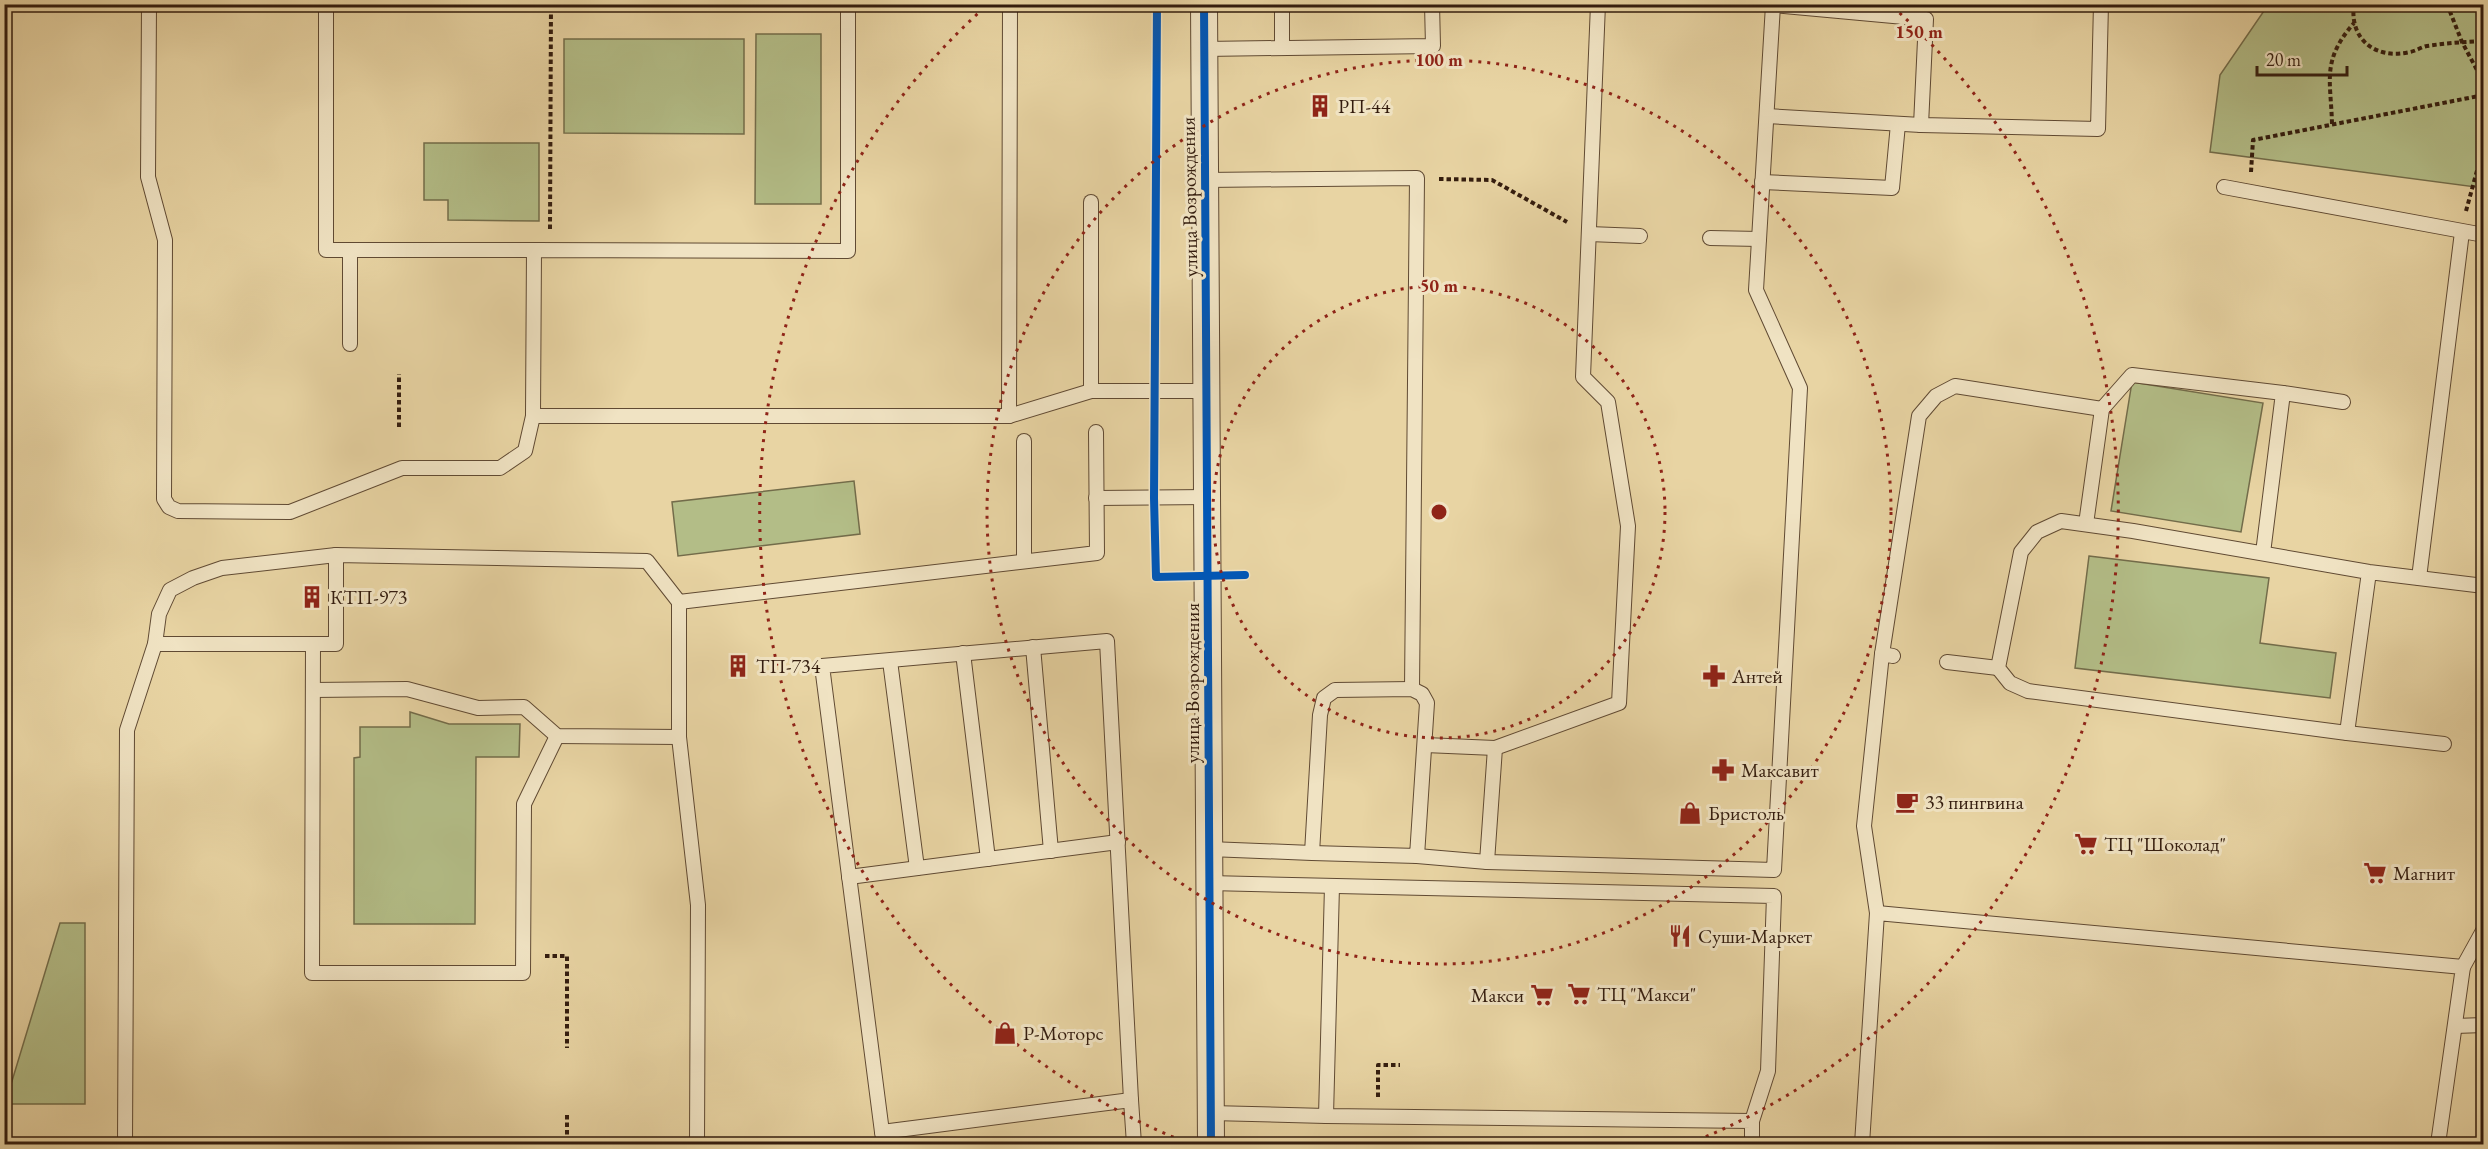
<svg xmlns="http://www.w3.org/2000/svg" width="2488" height="1149" viewBox="0 0 2488 1149" font-family="'EB Garamond',serif">
<style>
.green{fill:#b3bd87;stroke:#736c4a;stroke-width:1.5}
.lines{fill:none;stroke-linecap:round;stroke-linejoin:round}
.service-casing{stroke:#604a33;stroke-width:16}
.minor-casing{stroke:#604a33;stroke-width:28}
.path{stroke:#331c0e;stroke-width:4;stroke-dasharray:4.5 3;stroke-linecap:butt}
.service{stroke:#f0e3c3;stroke-width:14}
.minor{stroke:#f0e3c3;stroke-width:26}
.cycleway-casing{stroke:#f0e3c3;stroke-width:11}
.cycleway{stroke:#0057b8;stroke-width:8}
.ring{fill:none;stroke:#8f2418;stroke-width:3;stroke-dasharray:3 6}
.labels{text-anchor:middle;stroke-width:6;stroke-linejoin:round;paint-order:stroke}
.poi-label{font-size:20px;fill:#331c0e;stroke:#f0e3c3;text-anchor:start}
.street-label{font-size:20px;fill:#331c0e;stroke:#f0e3c3}
.centre{fill:#8f2418;stroke:#f0e3c3;stroke-width:3}
.ring-label{font-size:18px;text-anchor:middle;font-weight:bold;fill:#8f2418;stroke:#f0e3c3;stroke-width:6;stroke-linejoin:round;paint-order:stroke}
</style>
<rect width="100%" height="100%" fill="#e8d4a3"/>
<filter id="stains"><feTurbulence type="fractalNoise" baseFrequency=".00333" numOctaves="4"/><feColorMatrix values="0 0 0 0 .2 0 0 0 0 .09 0 0 0 0 .02 0 0 0 .5 -.17"/></filter>
<radialGradient id="worn" r=".72"><stop offset=".6" stop-color="#630" stop-opacity="0"/><stop offset="1" stop-color="#630" stop-opacity=".3"/></radialGradient>
<!-- green -->
<g class="green">
<path d="M 2268,5 L 2483,5 L 2483,188 L 2210,152 L 2220,75 Z"/>
<path d="M 756,34 L 821,34 L 821,204 L 755,204 Z"/>
<path d="M 564,39 L 744,39 L 744,134 L 564,133 Z"/>
<path d="M 424,143 L 539,143 L 539,221 L 448,220 L 448,200 L 424,200 Z"/>
<path d="M 2132,382 L 2263,403 L 2241,532 L 2111,511 Z"/>
<path d="M 854,481 L 860,534 L 678,556 L 672,502 Z"/>
<path d="M 2089,556 L 2269,578 L 2260,643 L 2336,653 L 2330,698 L 2075,668 Z"/>
<path d="M 410,712 L 449,724 L 520,724 L 519,757 L 476,757 L 475,924 L 354,924 L 354,758 L 360,757 L 360,727 L 410,727 Z"/>
<path d="M 60,923 L 85,923 L 85,1104 L 5,1104 Z"/>
</g>
<g class="lines">
<!-- service casing -->
<g class="service-casing">
<g id="service">
<path d="M 149,4 L 148,177 L 165,240 L 164,499 L 169,507 L 178,511 L 290,512 L 402,468 L 500,468 L 525,451 L 533,416 L 534,250 L 848,251 L 848,4"/>
<path d="M 326,4 L 326,250 L 534,250"/>
<path d="M 1282,4 L 1282,48"/>
<path d="M 1204,49 L 1433,46 L 1432,4"/>
<path d="M 1767,116 L 1921,125"/>
<path d="M 1205,180 L 1417,178 L 1412,689"/>
<path d="M 1762,182 L 1892,188 L 1898,124"/>
<path d="M 2224,187 L 2484,235"/>
<path d="M 1589,234 L 1640,236"/>
<path d="M 1710,238 L 1759,239"/>
<path d="M 350,344 L 350,250"/>
<path d="M 1091,391 L 1091,202"/>
<path d="M 2283,393 L 2343,402"/>
<path d="M 533,416 L 1009,416 L 1091,391 L 1207,391"/>
<path d="M 1009,416 L 1010,4"/>
<path d="M 1096,498 L 1208,497"/>
<path d="M 2086,524 L 2102,409 L 2132,375 L 2283,393 L 2263,553"/>
<path d="M 1024,561 L 1024,441"/>
<path d="M 2369,572 L 2347,733 L 2028,691 L 2010,683 L 1998,668 L 2021,552 L 2037,532 L 2061,521 L 2133,531 L 2369,572 L 2484,586"/>
<path d="M 2419,578 L 2462,232"/>
<path d="M 679,602 L 1097,553 L 1096,432"/>
<path d="M 155,644 L 313,644 L 312,973 L 523,973 L 524,804 L 557,736"/>
<path d="M 313,644 L 336,644 L 336,555"/>
<path d="M 1033,647 L 1051,851"/>
<path d="M 963,653 L 988,859"/>
<path d="M 1882,654 L 1919,416 L 1936,396 L 1955,386 L 2102,409"/>
<path d="M 890,661 L 917,868"/>
<path d="M 1947,662 L 1998,668"/>
<path d="M 313,690 L 407,689 L 478,708 L 524,707 L 557,736 L 679,737"/>
<path d="M 2347,733 L 2444,744"/>
<path d="M 1425,745 L 1495,748"/>
<path d="M 1209,849 L 1312,853 L 1320,715 L 1324,698 L 1335,690 L 1412,689 L 1422,694 L 1427,703 L 1417,856 L 1312,853"/>
<path d="M 1417,856 L 1487,862 L 1774,870 L 1800,388 L 1756,290 L 1773,5 L 1926,19 L 1921,125 L 2098,129 L 2101,4"/>
<path d="M 1487,862 L 1495,748 L 1619,703 L 1628,526 L 1608,402 L 1583,377 L 1598,4"/>
<path d="M 849,877 L 1118,842"/>
<path d="M 1209,883 L 1774,896 L 1768,1071 L 1752,1121"/>
<path d="M 1332,886 L 1326,1116 L 1752,1121 L 1752,1144"/>
<path d="M 1877,913 L 1864,826 L 1882,654 L 1893,656"/>
<path d="M 2463,967 L 2484,929"/>
<path d="M 2455,1026 L 2484,1025"/>
<path d="M 1211,1113 L 1326,1116"/>
<path d="M 882,1132 L 822,666 L 1107,641 L 1131,1100"/>
<path d="M 125,1144 L 127,730 L 155,644 L 159,614 L 170,590 L 193,578 L 222,568 L 336,555 L 647,561 L 679,602 L 679,737 L 698,905 L 697,1144"/>
<path d="M 884,1144 L 882,1132 L 1131,1100 L 1134,1144"/>
<path d="M 1862,1144 L 1877,913 L 2463,967 L 2438,1144"/>
</g>
</g>
<!-- minor casing -->
<g class="minor-casing">
<path id="minor" d="M 1204,4 L 1211,1144"/>
</g>
<!-- path -->
<g class="path">
<path d="M 2354,4 C 2349,40 2376,60 2410,52 C 2416,51 2421,47 2427,46 C 2446,43 2465,42 2484,41"/>
<path d="M 2447,4 L 2462,42 L 2484,83"/>
<path d="M 2332,124 C 2331,80 2321,61 2354,23"/>
<path d="M 2251,172 L 2253,140 L 2484,95"/>
<path d="M 2477,176 L 2484,174"/>
<path d="M 1439,179 L 1492,180 L 1567,222"/>
<path d="M 2466,211 L 2484,145"/>
<path d="M 550,229 L 551,4"/>
<path d="M 399,427 L 399,374"/>
<path d="M 545,956 L 567,956 L 567,1048"/>
<path d="M 1378,1097 L 1378,1065 L 1400,1065"/>
<path d="M 567,1115 L 567,1144"/>
</g>
<!-- service -->
<use href="#service" class="service"/>
<!-- minor -->
<use href="#minor" class="minor"/>
<!-- cycleway casing -->
<g class="cycleway-casing">
<g id="cycleway">
<path d="M 1157,4 L 1154,498 L 1156,577 L 1245,575"/>
<path d="M 1204,4 L 1211,1144"/>
</g>
</g>
<!-- cycleway -->
<use href="#cycleway" class="cycleway"/>
</g>
<!-- distance rings -->
<g class="ring">
<circle cx="1439" cy="512" r="226"/>
<circle cx="1439" cy="512" r="452"/>
<path d="M1190 1144A679 679 0 0 1 985 7M1893 7A679 679 0 0 1 1688 1144"/>
</g>
<!-- icons -->
<defs>
<g id="building-bare" transform="scale(1.8)"><path d="M-4-6H4V6H1V3H-1V6H-4ZM-2.5-4.3h1.7v1.8h-1.7ZM.8-4.3h1.7v1.8H.8ZM-2.5-1h1.7V.8h-1.7ZM.8-1h1.7V.8H.8Z" fill="#8f2418" stroke="#f0e3c3" stroke-width="2.5" paint-order="stroke"/></g>
<g id="pharmacy-bare" transform="scale(1.8)"><path d="M-2-6h4v4h4v4h-4v4h-4v-4h-4v-4h4Z" fill="#8f2418" stroke="#f0e3c3" stroke-width="2.5" paint-order="stroke"/></g>
<g id="cafe-bare" transform="scale(1.8)"><path d="M-5.5-4.5H6V0H3Q3 3.5 0 3.5H-2.5Q-5.5 3.5-5.5 0ZM3-3.2v2h1.7v-2ZM-6 4.5H4V6H-6Z" fill="#8f2418" stroke="#f0e3c3" stroke-width="2.5" paint-order="stroke"/></g>
<g id="shop-bare" transform="scale(1.8)"><path d="M-5-2.5h2.3a2.7 3.5 0 0 1 5.4 0H5L5.5 6h-11ZM-1.5-2.5h3a1.5 2.3 0 0 0-3 0Z" fill="#8f2418" stroke="#f0e3c3" stroke-width="2.5" paint-order="stroke"/></g>
<g id="supermarket-bare" transform="scale(1.8)"><path d="M-6-5.5h2.5l.6 2H6L4.5 2H-2.5L-4.4-4H-6ZM-1.5 3.2a1.3 1.3 0 1 0 .1 0ZM3 3.2a1.3 1.3 0 1 0 .1 0Z" fill="#8f2418" stroke="#f0e3c3" stroke-width="2.5" paint-order="stroke"/></g>
<g id="restaurant-bare" transform="scale(1.8)"><path d="M-5-6h1v4h1v-4h1v4h1v-4h1v5L-1.5 .5V6h-2V.5L-5-1ZM5-6V6H3V1.5H1.5Q1.5-4 5-6Z" fill="#8f2418" stroke="#f0e3c3" stroke-width="2.5" paint-order="stroke"/></g>
</defs>
<g fill-rule="evenodd">
<use href="#building-bare" x="1320" y="106"/>
<use href="#building-bare" x="312" y="597"/>
<use href="#building-bare" x="738" y="666"/>
<use href="#pharmacy-bare" x="1714" y="676"/>
<use href="#pharmacy-bare" x="1723" y="770"/>
<use href="#cafe-bare" x="1907" y="802"/>
<use href="#shop-bare" x="1690" y="813"/>
<use href="#supermarket-bare" x="2086" y="844"/>
<use href="#supermarket-bare" x="2375" y="873"/>
<use href="#restaurant-bare" x="1680" y="936"/>
<use href="#supermarket-bare" x="1579" y="994"/>
<use href="#supermarket-bare" x="1542" y="995"/>
<use href="#shop-bare" x="1005" y="1033"/>
</g>
<g class="labels">
<!-- poi labels -->
<g class="poi-label">
<text x="1338" y="113">РП-44</text>
<text x="330" y="604">КТП-973</text>
<text x="756" y="673">ТП-734</text>
<text x="1732" y="683">Антей</text>
<text x="1741" y="777">Максавит</text>
<text x="1925" y="809">33 пингвина</text>
<text x="1708" y="820">Бристоль</text>
<text x="2104" y="851">ТЦ "Шоколад"</text>
<text x="2393" y="880">Магнит</text>
<text x="1698" y="943">Суши-Маркет</text>
<text x="1597" y="1001">ТЦ "Макси"</text>
<text x="1524" y="1002" text-anchor="end">Макси</text>
<text x="1023" y="1040">Р-Моторс</text>
</g>
<!-- street labels -->
<g class="street-label">
<text transform="translate(1189 197) rotate(-91)" y="7">улица Возрождения</text>
<text transform="translate(1192 683) rotate(-90)" y="7">улица Возрождения</text>
</g>
</g>
<circle cx="1439" cy="512" r="9" class="centre"/>
<g class="ring-label">
<text x="1919" y="38">150 m</text>
<text x="1439" y="66">100 m</text>
<text x="1439" y="292">50 m</text>
</g>
<!-- margin -->
<rect width="2488" height="1149" fill="none" stroke="#e8d4a3" stroke-width="24"/>
<rect x="6" y="6" width="2476" height="1137" fill="none" stroke="#331c0e" stroke-width="3"/>
<rect x="12" y="12" width="2464" height="1125" fill="none" stroke="#331c0e" stroke-width="1.5"/>
<!-- scale -->
<path d="M2257 66v9h90v-9" fill="none" stroke="#331c0e" stroke-width="3"/>
<text x="2266" y="66" font-size="18" fill="#331c0e" stroke="#f0e3c3" stroke-width="4.5" paint-order="stroke">20 m</text>
<rect width="100%" height="100%" filter="url(#stains)"/>
<rect width="100%" height="100%" fill="url(#worn)"/>
</svg>
